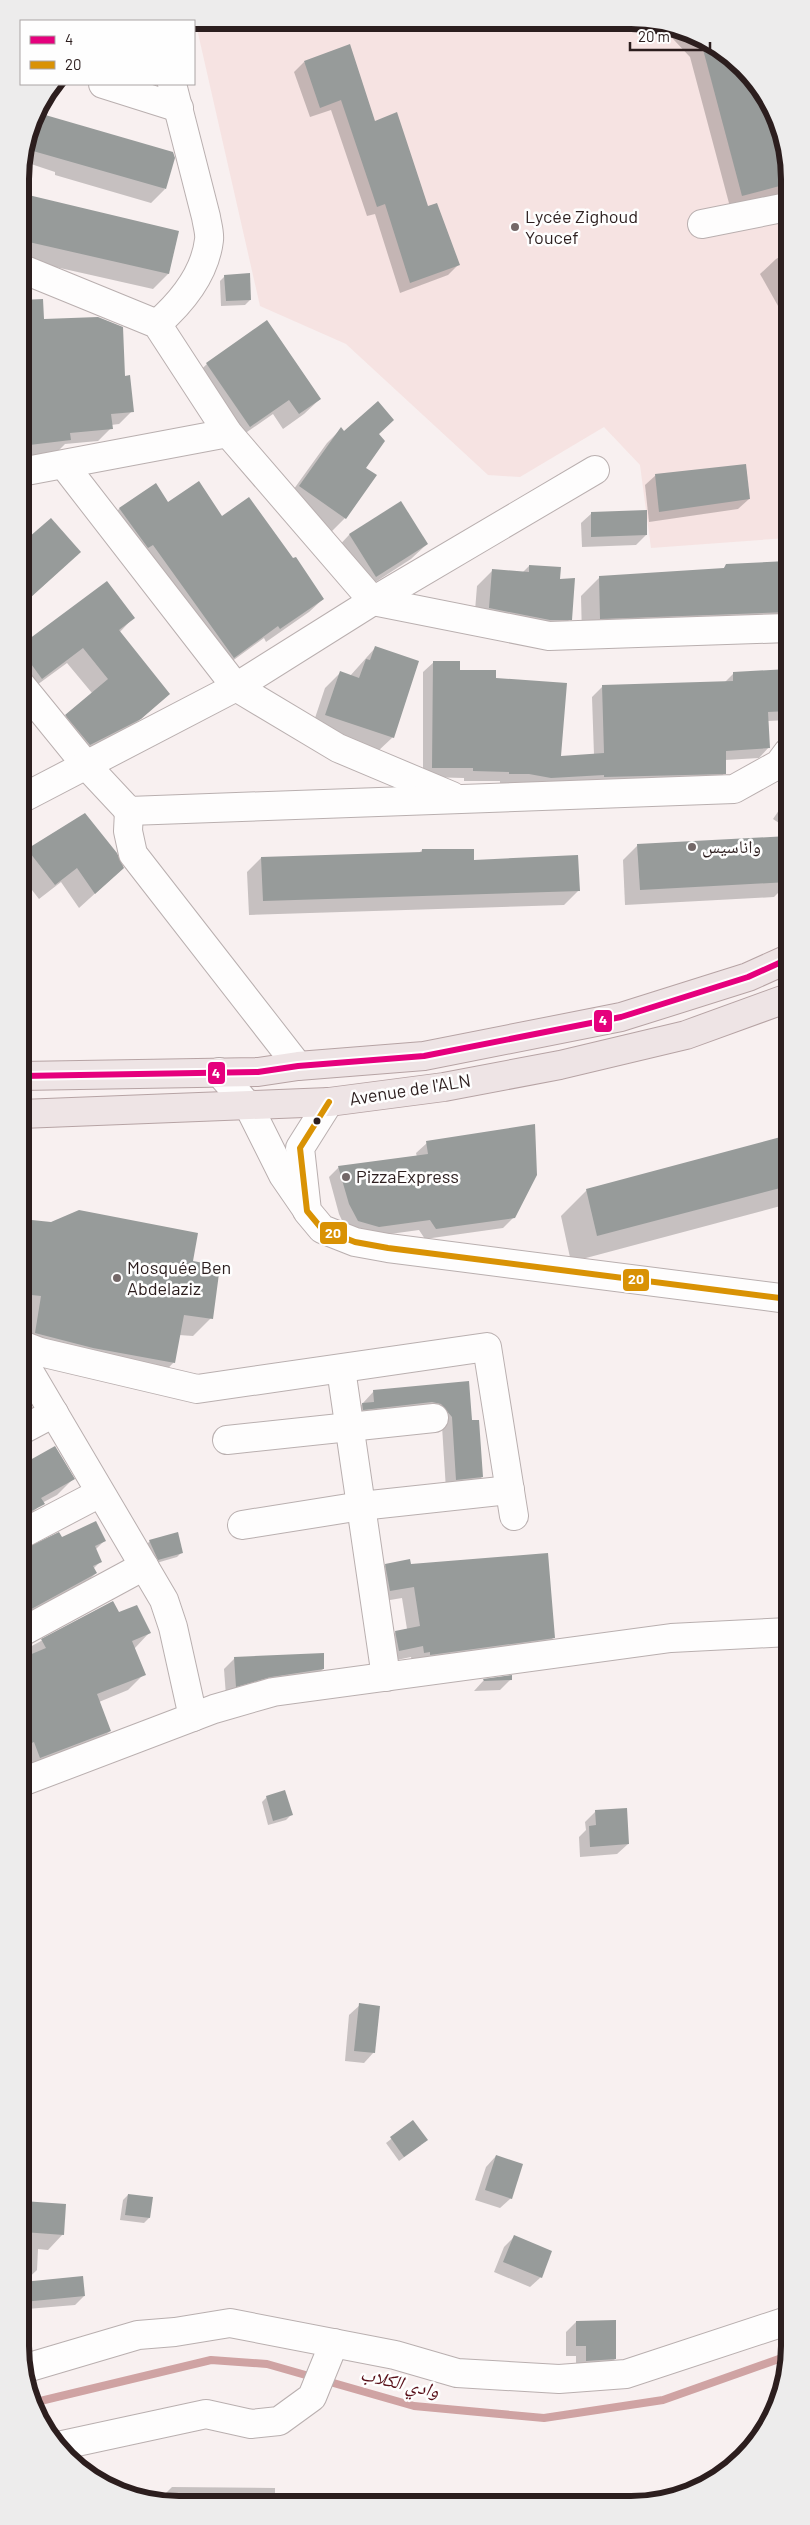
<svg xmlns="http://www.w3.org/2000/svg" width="810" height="2525" viewBox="0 0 810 2525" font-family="Barlow,'Noto Naskh Arabic',sans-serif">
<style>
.built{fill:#f6e3e2}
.shadow{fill:#0003}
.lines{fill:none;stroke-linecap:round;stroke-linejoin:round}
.stream{stroke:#cfa3a3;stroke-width:8}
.building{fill:#979b9a}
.minor-casing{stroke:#b9afaf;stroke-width:30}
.major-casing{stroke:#b6a3a4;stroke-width:30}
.minor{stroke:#fefdfd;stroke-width:28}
.major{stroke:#eee4e5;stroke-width:28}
.bus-1-casing{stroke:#fefefe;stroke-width:10}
.bus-2-casing{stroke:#fefefe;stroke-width:10}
.bus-1{stroke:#e5007d;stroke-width:6}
.bus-2{stroke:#d99204;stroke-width:6}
.poi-dot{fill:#736868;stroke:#fefefe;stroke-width:2}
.bus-dot{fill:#2c1e1e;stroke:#fefefe;stroke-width:2}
.labels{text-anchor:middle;stroke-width:5;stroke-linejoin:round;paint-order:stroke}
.poi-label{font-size:18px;fill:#2c1e1e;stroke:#fefefe;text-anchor:start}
.street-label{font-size:18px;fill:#2c1e1e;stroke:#fefefe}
.water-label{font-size:19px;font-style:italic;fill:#580f18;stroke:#fefefe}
.rim{fill:none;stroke:#2c1e1e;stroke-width:6}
.line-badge{stroke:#fefefe;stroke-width:2}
.badge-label{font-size:14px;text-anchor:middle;font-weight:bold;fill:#fff}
</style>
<rect width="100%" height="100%" fill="#f8f0f0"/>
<!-- built -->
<path class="built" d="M 195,20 L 662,23 L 710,41 L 744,67 L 773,109 L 787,148 L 787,538 L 651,548 L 640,465 L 604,427 L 520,477 L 488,475 L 346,344 L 260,306 Z"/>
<!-- shadow -->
<g class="shadow">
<path d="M 658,23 L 710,41 L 744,67 L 773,109 L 787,148 L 787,192 L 730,207 L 690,57 Z"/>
<path d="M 304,62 L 374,122 L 427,207 L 458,265 L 448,275 L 400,293 L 375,214 L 367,216 L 331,110 L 310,117 L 294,72 Z"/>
<path d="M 35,113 L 165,189 L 151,203 L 55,175 L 55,172 L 22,161 Z"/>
<path d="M 20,194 L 178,232 L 168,274 L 153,289 L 20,259 Z"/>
<path d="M 787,253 L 787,310 L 782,313 L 760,274 L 776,259 Z"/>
<path d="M 225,276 L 250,300 L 245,305 L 221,306 L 220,281 Z"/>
<path d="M 42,301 L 42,320 L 124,377 L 132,411 L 119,424 L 111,425 L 111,428 L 98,441 L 65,444 L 56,453 L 21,457 L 21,302 Z"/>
<path d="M 267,322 L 320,399 L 304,414 L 283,429 L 273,414 L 234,441 L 191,379 L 207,364 Z"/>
<path d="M 341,429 L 343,433 L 378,435 L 345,518 L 331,532 L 286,500 L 327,443 Z"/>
<path d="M 656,475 L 749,499 L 738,509 L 649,522 L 645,485 Z"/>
<path d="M 156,485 L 168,503 L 222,518 L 323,599 L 309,612 L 266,642 L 264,638 L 220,670 L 106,522 L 119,509 Z"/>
<path d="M 401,503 L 427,544 L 411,559 L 360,592 L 334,551 L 349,535 Z"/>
<path d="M 592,513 L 646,535 L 636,545 L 582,547 L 581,523 Z"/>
<path d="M 21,533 L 26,542 L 66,565 L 21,606 Z"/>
<path d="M 787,562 L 788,636 L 582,637 L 581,596 L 600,577 L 722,570 L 727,565 Z"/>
<path d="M 529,566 L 559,580 L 570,619 L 555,634 L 474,623 L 477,586 L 492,571 L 522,573 Z"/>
<path d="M 107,583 L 133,618 L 119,633 L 168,694 L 124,734 L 74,760 L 51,731 L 92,693 L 67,663 L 26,693 L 21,686 L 21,646 Z"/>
<path d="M 375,648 L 393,737 L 377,752 L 311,730 L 325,688 L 340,673 L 350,676 Z"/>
<path d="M 434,662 L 458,671 L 495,679 L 560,757 L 594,755 L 592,697 L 603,686 L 724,683 L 733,674 L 788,671 L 788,720 L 768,721 L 769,747 L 759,758 L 725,760 L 725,773 L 714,783 L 500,783 L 500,781 L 464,781 L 464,778 L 423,777 L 423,672 Z"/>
<path d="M 788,797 L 788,829 L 773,819 Z"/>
<path d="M 638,845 L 788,858 L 788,883 L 774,897 L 625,905 L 623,860 Z"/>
<path d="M 28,850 L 123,868 L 79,908 L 61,882 L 39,899 L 21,876 L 21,857 Z"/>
<path d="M 422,850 L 579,890 L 564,905 L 249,915 L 247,872 L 261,858 L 419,853 Z"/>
<path d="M 788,1137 L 788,1204 L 571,1262 L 561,1216 L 587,1190 Z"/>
<path d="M 427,1143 L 514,1217 L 503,1228 L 425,1239 L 419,1230 L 368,1237 L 347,1231 L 339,1214 L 329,1177 L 339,1167 L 417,1157 L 416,1153 Z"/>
<path d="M 22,1220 L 51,1223 L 192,1262 L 211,1318 L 193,1336 L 179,1335 L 174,1362 L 156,1381 L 22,1353 Z"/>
<path d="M 468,1383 L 471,1422 L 482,1477 L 471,1487 L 446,1490 L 442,1426 L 352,1415 L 374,1391 Z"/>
<path d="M 55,1448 L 73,1479 L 57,1495 L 42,1503 L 22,1523 L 22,1466 Z"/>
<path d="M 177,1534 L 182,1552 L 177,1557 L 153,1564 L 145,1546 L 150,1541 Z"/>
<path d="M 61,1539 L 104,1541 L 95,1550 L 101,1561 L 93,1569 L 96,1573 L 80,1589 L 22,1620 L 22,1551 Z"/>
<path d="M 386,1565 L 410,1565 L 553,1638 L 541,1650 L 412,1664 L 411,1657 L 387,1662 L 383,1644 L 396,1632 L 407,1629 L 402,1598 L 378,1602 L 374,1577 Z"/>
<path d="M 112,1602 L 119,1614 L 149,1633 L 134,1649 L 144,1674 L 128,1690 L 99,1702 L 110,1731 L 94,1747 L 22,1768 L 22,1649 L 30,1647 Z"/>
<path d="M 235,1658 L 323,1669 L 313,1679 L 226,1696 L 224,1669 Z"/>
<path d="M 484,1680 L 510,1680 L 500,1690 L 474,1691 Z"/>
<path d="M 267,1797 L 291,1815 L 286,1820 L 268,1825 L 262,1802 Z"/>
<path d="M 596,1811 L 628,1844 L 617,1854 L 580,1857 L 579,1837 L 586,1830 L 585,1822 Z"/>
<path d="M 360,2005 L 374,2052 L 364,2063 L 345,2061 L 349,2015 Z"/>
<path d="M 413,2122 L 421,2145 L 399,2161 L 386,2143 Z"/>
<path d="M 496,2156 L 511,2198 L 500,2208 L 475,2200 L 486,2167 Z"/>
<path d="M 128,2195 L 151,2198 L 149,2218 L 144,2223 L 120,2220 L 123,2200 Z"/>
<path d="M 23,2202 L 65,2205 L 63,2234 L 48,2250 L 38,2249 L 37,2270 L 23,2283 Z"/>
<path d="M 514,2237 L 541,2277 L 530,2287 L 494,2272 L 504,2247 Z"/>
<path d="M 53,2280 L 84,2296 L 75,2305 L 27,2309 L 31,2323 L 23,2331 L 23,2289 Z"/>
<path d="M 576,2322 L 615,2359 L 605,2369 L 576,2371 L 576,2356 L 566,2356 L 566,2332 Z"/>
<path d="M 172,2487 L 275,2488 L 275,2502 L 157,2502 Z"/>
</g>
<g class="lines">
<!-- stream -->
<path class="stream" d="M 32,2403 L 211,2360 L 267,2364 L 414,2406 L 544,2418 L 663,2400 L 790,2355"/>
</g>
<!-- building -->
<g class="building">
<path d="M 700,38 L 710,41 L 744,67 L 773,109 L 787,148 L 787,184 L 742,196 Z"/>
<path d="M 350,44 L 375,121 L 397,112 L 428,206 L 437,203 L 460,265 L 410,283 L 385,204 L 377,207 L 341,100 L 320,108 L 304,61 Z"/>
<path d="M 35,112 L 173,152 L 175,158 L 166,189 L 26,149 Z"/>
<path d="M 20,193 L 179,231 L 169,274 L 20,240 Z"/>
<path d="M 250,273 L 251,300 L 226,301 L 224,275 Z"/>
<path d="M 43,299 L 44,319 L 98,317 L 123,327 L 125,376 L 130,375 L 134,412 L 111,414 L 113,429 L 70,433 L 71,440 L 21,446 L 21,300 Z"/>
<path d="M 267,320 L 321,399 L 299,414 L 289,400 L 250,427 L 206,363 Z"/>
<path d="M 378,401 L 394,420 L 379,434 L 385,441 L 366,468 L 377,475 L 346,519 L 299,486 L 341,427 L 344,431 Z"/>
<path d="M 746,464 L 750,499 L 659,512 L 655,474 Z"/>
<path d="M 199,481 L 222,516 L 249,497 L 293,558 L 296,557 L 324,599 L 280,629 L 278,626 L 234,658 L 153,545 L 148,548 L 119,508 L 156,483 L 168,502 Z"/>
<path d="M 401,501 L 428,544 L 376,577 L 349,534 Z"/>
<path d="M 647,510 L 647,535 L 591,537 L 591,512 Z"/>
<path d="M 51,518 L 81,552 L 21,606 L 21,544 Z"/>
<path d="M 787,561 L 788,612 L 600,619 L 599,576 L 724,568 L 726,564 Z"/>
<path d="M 529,565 L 561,567 L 560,579 L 575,578 L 572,620 L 550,620 L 489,608 L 492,569 L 529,572 Z"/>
<path d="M 107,581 L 135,618 L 119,630 L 170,694 L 141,719 L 90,745 L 65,715 L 108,679 L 83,648 L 42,679 L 21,650 L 21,645 Z"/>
<path d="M 375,646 L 419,661 L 394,738 L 325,715 L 340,671 L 359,678 L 366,659 L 370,660 Z"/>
<path d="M 433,661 L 460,661 L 460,670 L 496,670 L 496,678 L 567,683 L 561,756 L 604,753 L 602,685 L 733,681 L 733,672 L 788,669 L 788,711 L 768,712 L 770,748 L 726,751 L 726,774 L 604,777 L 604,775 L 551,778 L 529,774 L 509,774 L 509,772 L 473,771 L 473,768 L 432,768 Z"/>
<path d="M 85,813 L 117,853 L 124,868 L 95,894 L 77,868 L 55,885 L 27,849 Z"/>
<path d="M 788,836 L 788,882 L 640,890 L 637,844 Z"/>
<path d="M 422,849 L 474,849 L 474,860 L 578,855 L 580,891 L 263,901 L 261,857 L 422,852 Z"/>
<path d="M 535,1124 L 537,1175 L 515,1218 L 436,1229 L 430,1220 L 379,1227 L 358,1221 L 349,1204 L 338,1166 L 428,1154 L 426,1141 Z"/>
<path d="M 788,1135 L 788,1186 L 597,1236 L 586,1189 Z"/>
<path d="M 79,1210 L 198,1233 L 193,1261 L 220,1266 L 213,1319 L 184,1315 L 175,1363 L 93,1348 L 35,1333 L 41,1296 L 22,1294 L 22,1219 L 51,1222 Z"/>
<path d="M 469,1381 L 472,1420 L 479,1420 L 483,1477 L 456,1480 L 452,1417 L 441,1404 L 432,1402 L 363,1410 L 362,1403 L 374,1402 L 373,1390 Z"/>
<path d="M 55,1446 L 75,1479 L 41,1498 L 45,1504 L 22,1516 L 22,1461 L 23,1464 Z"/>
<path d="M 96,1521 L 106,1541 L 95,1546 L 102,1562 L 93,1566 L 97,1573 L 26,1612 L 22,1604 L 22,1550 L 59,1532 L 62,1537 Z"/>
<path d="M 178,1532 L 183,1553 L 158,1560 L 149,1540 Z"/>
<path d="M 548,1553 L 555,1638 L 430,1655 L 430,1652 L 424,1653 L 423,1646 L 399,1651 L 395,1631 L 420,1626 L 414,1587 L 390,1591 L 385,1564 L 410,1559 L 411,1564 Z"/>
<path d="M 113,1601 L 119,1612 L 137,1605 L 151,1633 L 132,1641 L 146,1675 L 97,1694 L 111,1731 L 40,1758 L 34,1742 L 22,1747 L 22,1658 L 46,1648 L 41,1639 Z"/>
<path d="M 324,1653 L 324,1669 L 271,1677 L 236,1687 L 234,1657 Z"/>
<path d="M 512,1675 L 512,1680 L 484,1681 L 483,1679 Z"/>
<path d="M 285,1790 L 293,1815 L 273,1821 L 266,1796 Z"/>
<path d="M 627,1808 L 629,1844 L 590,1847 L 589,1826 L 596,1825 L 595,1810 Z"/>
<path d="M 359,2003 L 380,2006 L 375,2053 L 354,2051 Z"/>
<path d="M 413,2120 L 428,2140 L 404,2157 L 390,2137 Z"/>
<path d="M 496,2155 L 523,2164 L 512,2199 L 485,2190 Z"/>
<path d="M 128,2194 L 153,2197 L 150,2218 L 125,2215 Z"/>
<path d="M 23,2201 L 66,2204 L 64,2235 L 23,2232 Z"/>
<path d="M 514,2235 L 552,2251 L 542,2278 L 503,2262 Z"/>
<path d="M 83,2276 L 85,2296 L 23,2302 L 23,2282 Z"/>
<path d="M 616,2320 L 616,2359 L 586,2361 L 586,2346 L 576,2346 L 576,2321 Z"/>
</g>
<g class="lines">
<!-- minor casing -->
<g class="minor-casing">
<g id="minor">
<path d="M 103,84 L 179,108"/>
<path d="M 702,224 L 787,207"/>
<path d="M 20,268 L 157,324 L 228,433 L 373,601 L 549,636 L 788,628"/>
<path d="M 157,324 C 182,302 205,274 209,240 C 210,233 207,224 206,217 L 172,84"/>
<path d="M 64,465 L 236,687 L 338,748 L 452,796"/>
<path d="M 21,472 L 228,433"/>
<path d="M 21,685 L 86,765 L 129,811 L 734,789 L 779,764 L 788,752"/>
<path d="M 21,799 L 236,687 L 373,601 L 595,470"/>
<path d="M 129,811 L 128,831 L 133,854 L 298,1066"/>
<path d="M 219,1072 L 249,1107 L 283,1175 L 305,1207"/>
<path d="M 329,1102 L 300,1148 L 307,1211 L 322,1229 L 355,1242 L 388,1248 L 788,1299"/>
<path d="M 22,1345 L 40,1352 L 197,1389 L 487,1347 L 514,1516"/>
<path d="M 22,1359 L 164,1600 L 173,1627 L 193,1717"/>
<path d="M 341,1369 L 386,1677"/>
<path d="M 22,1430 L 54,1413"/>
<path d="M 227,1440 L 434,1418"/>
<path d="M 242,1525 L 361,1506 L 510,1490"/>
<path d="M 22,1534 L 100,1493"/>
<path d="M 22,1632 L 144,1566"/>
<path d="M 22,1782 L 214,1709 L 273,1692 L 671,1638 L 789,1632"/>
<path d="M 23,2369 L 138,2335 L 175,2332 L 230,2323 L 395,2355 L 457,2373 L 559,2379 L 626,2374 L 790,2320"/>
<path d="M 58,2446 L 206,2414 L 251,2424 L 279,2421 L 312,2397 L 334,2343"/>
</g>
</g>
<!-- major casing -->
<g class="major-casing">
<g id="major">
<path d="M 21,1076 L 258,1072 L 298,1066 L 424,1056 L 621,1017 L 748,977 L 788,959"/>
<path d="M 21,1114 L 329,1102 L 444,1087 L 560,1065 L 686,1035 L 788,998"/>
</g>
</g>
<!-- minor -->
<use href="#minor" class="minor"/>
<!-- major -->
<use href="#major" class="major"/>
<!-- bus-1 casing -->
<g class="bus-1-casing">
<path id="bus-1" d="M 21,1076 L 258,1072 L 298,1066 L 424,1056 L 621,1017 L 748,977 L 788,959"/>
</g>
<!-- bus-2 casing -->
<g class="bus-2-casing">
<path id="bus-2" d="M 329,1102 L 300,1148 L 307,1211 L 322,1229 L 355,1242 L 388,1248 L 788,1299"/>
</g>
<!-- bus-1 -->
<use href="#bus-1" class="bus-1"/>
<!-- bus-2 -->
<use href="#bus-2" class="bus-2"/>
</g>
<!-- markers -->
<g class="poi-dot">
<circle cx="515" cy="227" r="5"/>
<circle cx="692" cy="847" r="5"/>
<circle cx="346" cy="1177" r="5"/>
<circle cx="117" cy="1278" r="5"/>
</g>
<circle class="bus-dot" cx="317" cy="1121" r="4.5"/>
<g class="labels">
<!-- poi labels -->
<g class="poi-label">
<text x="525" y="223">Lycée Zighoud<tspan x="525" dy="21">Youcef</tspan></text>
<text x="702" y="853">واناسيس</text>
<text x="356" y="1183">PizzaExpress</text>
<text x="127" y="1274">Mosquée Ben<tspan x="127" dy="21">Abdelaziz</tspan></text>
</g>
<!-- street labels -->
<g class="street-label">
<text transform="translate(410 1090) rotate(-9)" y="6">Avenue de l'ALN</text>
</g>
<!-- water labels -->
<g class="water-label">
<text transform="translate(400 2382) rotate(13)" y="7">وادي الكلاب</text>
</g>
</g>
<!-- crop -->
<path d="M0 0H810V2525H0ZM179 29H631A150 150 0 0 1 781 179V2346A150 150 0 0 1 631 2496H179A150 150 0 0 1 29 2346V179A150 150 0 0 1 179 29Z" fill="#edecec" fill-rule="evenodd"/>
<path class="rim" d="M179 29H631A150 150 0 0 1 781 179V2346A150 150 0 0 1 631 2496H179A150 150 0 0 1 29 2346V179A150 150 0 0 1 179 29Z"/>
<g class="line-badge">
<rect x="593" y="1009" width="20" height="24" rx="5" fill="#e5007d"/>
<rect x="207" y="1061" width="19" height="24" rx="5" fill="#e5007d"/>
<rect x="319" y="1221" width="29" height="24" rx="5" fill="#d99204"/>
<rect x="622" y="1268" width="28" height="24" rx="5" fill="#d99204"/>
</g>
<g class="badge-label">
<text x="603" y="1025">4</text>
<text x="216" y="1078">4</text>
<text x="333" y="1238">20</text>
<text x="636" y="1284">20</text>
</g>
<!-- legend -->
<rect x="20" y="20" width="175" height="65" fill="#fefefe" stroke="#aaa4a4"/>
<rect x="30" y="36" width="25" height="8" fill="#e5007d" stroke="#aaa4a4"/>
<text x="65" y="45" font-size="15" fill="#2c1e1e">4</text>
<rect x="30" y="61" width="25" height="8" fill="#d99204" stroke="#aaa4a4"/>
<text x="65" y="70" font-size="15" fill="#2c1e1e">20</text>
<!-- scale -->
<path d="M630 42v8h80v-8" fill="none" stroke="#2c1e1e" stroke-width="2.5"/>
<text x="638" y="42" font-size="15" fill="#2c1e1e" stroke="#fefefe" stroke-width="4" paint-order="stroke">20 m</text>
</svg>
